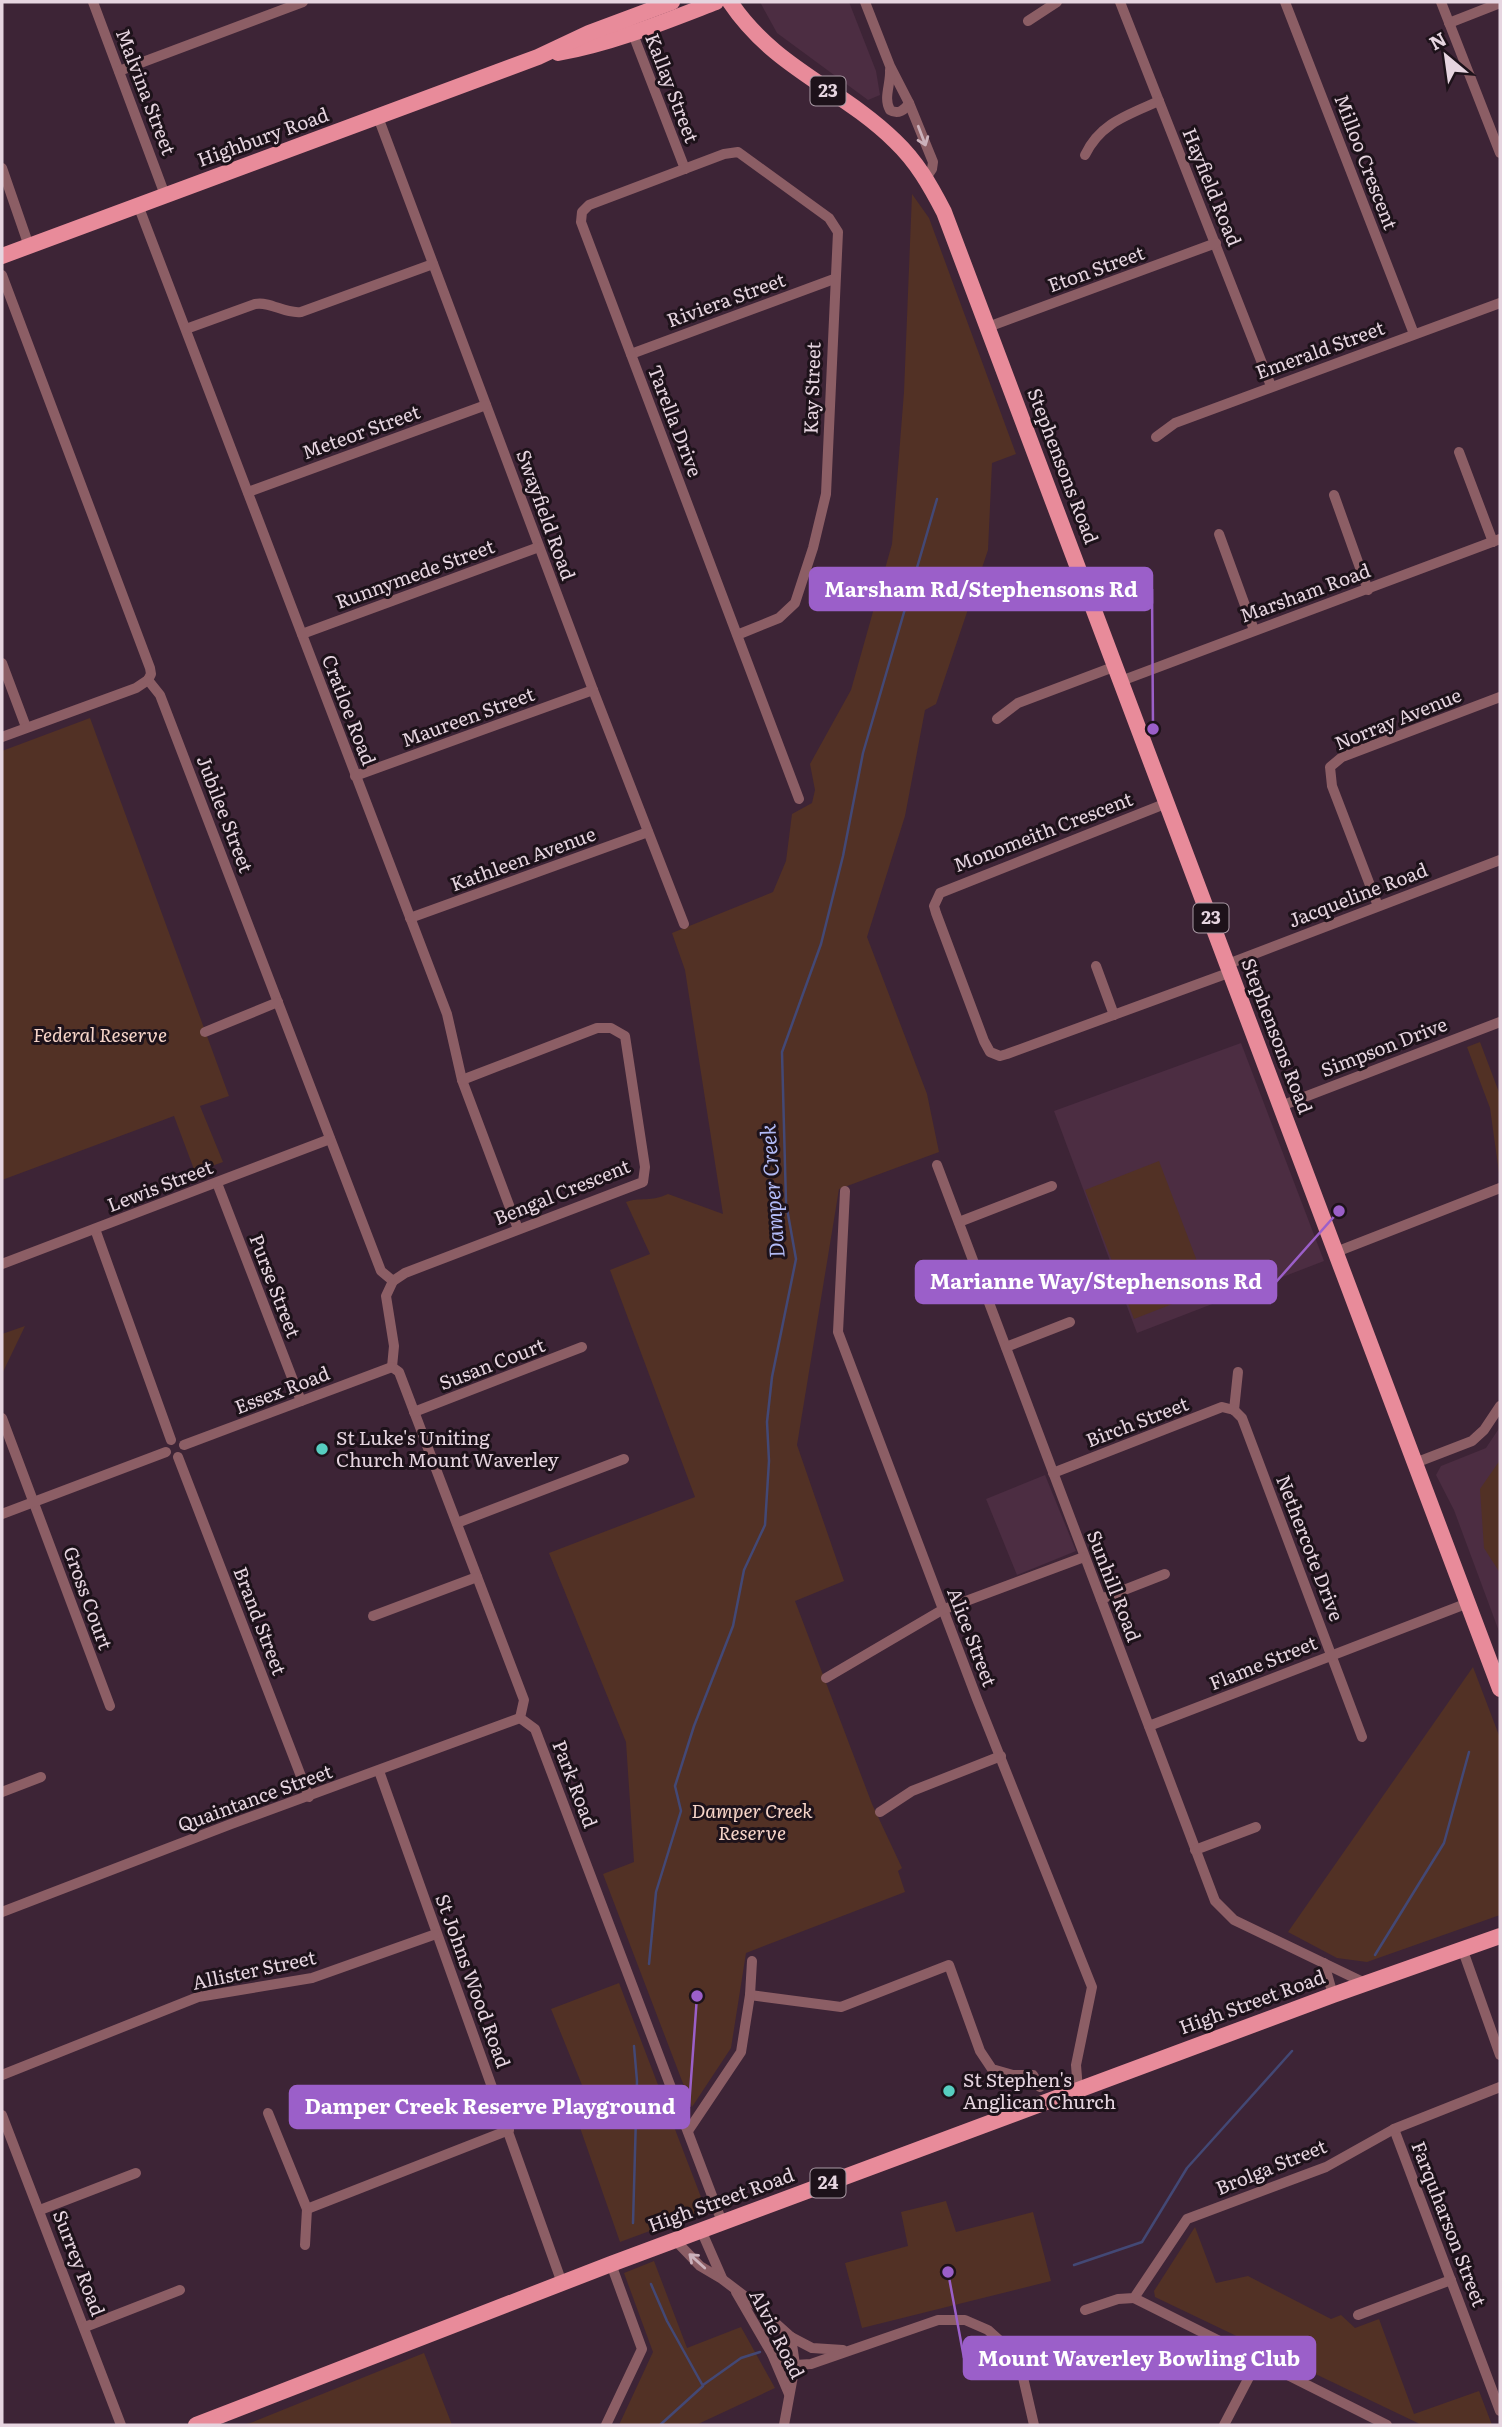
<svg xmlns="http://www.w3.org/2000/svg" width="1502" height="2427" viewBox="0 0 1502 2427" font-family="Literata,serif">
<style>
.built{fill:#4c2d42}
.green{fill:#523125}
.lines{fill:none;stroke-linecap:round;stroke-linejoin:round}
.stream{stroke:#434875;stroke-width:2.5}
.street{stroke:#8c5e65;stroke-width:10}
.primary{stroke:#e88b9a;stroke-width:16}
.oneway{stroke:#cbb1bb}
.poi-dot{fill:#57cec1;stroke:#1d121a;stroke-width:2.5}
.labels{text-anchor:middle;stroke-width:6;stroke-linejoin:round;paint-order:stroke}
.shield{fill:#1d121a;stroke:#aa9aa5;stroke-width:2}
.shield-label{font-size:18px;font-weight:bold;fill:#e6d5e0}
.street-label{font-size:19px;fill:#e6d5e0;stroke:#1d121a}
.park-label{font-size:19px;font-style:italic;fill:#f7d5c9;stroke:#1d121a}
.poi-label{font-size:19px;fill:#e6d5e0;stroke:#1d121a;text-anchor:start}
.water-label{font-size:21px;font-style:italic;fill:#b2baf5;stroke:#1d121a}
.leader{fill:none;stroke:#9b5fc9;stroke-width:2.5}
.callout-dot{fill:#9b5fc9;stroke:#1d121a;stroke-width:2.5}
.callout{fill:#9b5fc9;stroke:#9b5fc9;stroke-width:2.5}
.callout-label{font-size:21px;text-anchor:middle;font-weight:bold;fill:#fff}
</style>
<rect width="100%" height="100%" fill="#3d2436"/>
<!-- built -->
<g class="built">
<path d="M 760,2 L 849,2 L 876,71 L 880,95 L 868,100 L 777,33 Z"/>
<path d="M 1241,1043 L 1324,1261 L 1137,1333 L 1054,1111 Z"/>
<path d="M 1500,1427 L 1500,1634 L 1454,1510 L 1436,1475 L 1441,1466 L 1486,1448 Z"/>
<path d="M 1045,1475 L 1076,1551 L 1017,1575 L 986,1499 Z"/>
</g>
<!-- green -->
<g class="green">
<path d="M 912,194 L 929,218 L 1016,454 L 992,463 L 988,550 L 936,704 L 925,710 L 905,816 L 867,937 L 927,1094 L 939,1152 L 839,1189 L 797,1445 L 844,1581 L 795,1601 L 872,1804 L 902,1868 L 898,1871 L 905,1892 L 746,1953 L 731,2048 L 692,2107 L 603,1874 L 634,1862 L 626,1742 L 549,1553 L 695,1497 L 610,1270 L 650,1254 L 626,1202 C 640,1197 651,1202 668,1194 L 723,1214 L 685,970 L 672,933 L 773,892 L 786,861 L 792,814 L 812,803 L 815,790 L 810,764 L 851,690 L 892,544 L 904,392 Z"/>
<path d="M 90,718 L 229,1096 L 200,1106 L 223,1162 L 195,1172 L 174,1116 L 2,1180 L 2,751 Z"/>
<path d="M 1480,1042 L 1500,1095 L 1499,1173 L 1490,1108 L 1467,1047 Z"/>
<path d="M 1159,1161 L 1208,1290 L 1134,1319 L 1085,1190 Z"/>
<path d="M 25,1326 L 2,1374 L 2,1334 Z"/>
<path d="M 1500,1460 L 1500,1573 L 1484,1548 L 1480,1489 Z"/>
<path d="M 1473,1667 L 1500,1738 L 1500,1915 L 1367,1962 L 1337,1958 L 1288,1932 Z"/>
<path d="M 619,1983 L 704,2205 L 701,2212 L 620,2242 L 577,2119 L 593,2112 L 551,2009 Z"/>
<path d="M 946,2201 L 956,2232 L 1033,2212 L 1051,2281 L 862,2328 L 845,2263 L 908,2246 L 901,2212 Z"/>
<path d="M 1195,2227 L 1216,2283 L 1248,2276 L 1331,2319 L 1341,2315 L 1355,2328 L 1379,2319 L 1414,2414 L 1479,2391 L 1492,2425 L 1422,2425 L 1155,2297 L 1154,2291 Z"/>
<path d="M 654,2261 L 687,2348 L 741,2327 L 775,2388 L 696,2425 L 619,2425 L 653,2352 L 624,2273 Z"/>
<path d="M 424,2353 L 452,2425 L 243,2425 L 253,2422 Z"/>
</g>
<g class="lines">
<!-- stream -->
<g class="stream">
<path d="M 1375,1955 L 1444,1843 L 1469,1752"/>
<path d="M 649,1964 L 656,1892 L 681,1811 L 675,1786 L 694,1726 L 733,1626 L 744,1570 L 765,1525 L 769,1461 L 767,1422 L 772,1377 L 796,1259 L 786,1203 L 782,1052 L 821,944 L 843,856 L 863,753 L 937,499"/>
<path d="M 633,2223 L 637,2081 L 634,2046"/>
<path d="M 1074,2265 L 1142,2242 L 1187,2168 L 1292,2051"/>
<path d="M 651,2284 L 667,2321 L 703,2386 L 660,2425"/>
<path d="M 703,2385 L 741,2358 L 760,2352"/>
</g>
<!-- street -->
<g class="street">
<path d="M 93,2 L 165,195"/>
<path d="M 865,2 L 890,66 L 909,103 L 933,162 L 932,169 L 926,178"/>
<path d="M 1120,2 L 1271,386"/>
<path d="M 1285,2 L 1414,334"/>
<path d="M 1441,2 L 1500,153"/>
<path d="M 1028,21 L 1057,2"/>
<path d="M 1449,23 L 1500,3"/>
<path d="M 631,29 L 685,169"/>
<path d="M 890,70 C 891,84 883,98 890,110 C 898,115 905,110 909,103"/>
<path d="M 119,71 L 303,2"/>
<path d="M 378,117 L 593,690 L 684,924"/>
<path d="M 1085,155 C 1100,123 1128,115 1159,101"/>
<path d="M 2,168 L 29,246"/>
<path d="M 138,205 L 447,1014 L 462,1080 L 518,1229"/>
<path d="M 2,275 L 150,668 L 151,674 L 148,680"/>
<path d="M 988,327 L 1216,243"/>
<path d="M 186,329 L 255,304 C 271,301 284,314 301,312 L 433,264"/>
<path d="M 631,354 L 834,279"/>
<path d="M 1156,437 L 1175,423 L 1500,303"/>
<path d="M 1459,452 L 1493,542"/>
<path d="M 248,492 L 486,405"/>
<path d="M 1334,495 L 1368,590"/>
<path d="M 1219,534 L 1254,630"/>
<path d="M 302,634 L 539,547"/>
<path d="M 737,635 L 779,618 L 795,603 L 813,548 L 826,494 L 838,232 L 829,218 L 738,152 L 724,154 L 589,205 L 582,212 L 581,222 L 799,799"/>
<path d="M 2,663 L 26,727"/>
<path d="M 148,680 L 160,695 L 381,1271 L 393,1281 L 386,1296 L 394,1346 L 392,1367"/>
<path d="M 1121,681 L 1500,539"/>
<path d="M 997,719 L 1018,703 L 1116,666"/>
<path d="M 2,737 L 136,688 L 148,680"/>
<path d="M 355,776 L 593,690"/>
<path d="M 1167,803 L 940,893 L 934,906 L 936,913 L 984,1041 L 990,1052 L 1000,1056 L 1007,1054 L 1231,972"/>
<path d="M 1378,906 L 1332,786 L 1330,767 L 1342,757 L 1500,697"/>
<path d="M 410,918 L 648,832"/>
<path d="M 1228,964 L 1500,860"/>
<path d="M 1096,966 L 1114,1015"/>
<path d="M 205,1032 L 278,1002"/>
<path d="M 1281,1106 L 1500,1022"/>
<path d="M 937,1165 L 1215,1901 L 1234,1920 L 1365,1983"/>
<path d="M 217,1183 L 301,1401"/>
<path d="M 845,1191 L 838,1332 L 977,1699 L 1092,1987 L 1076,2065 L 1078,2090"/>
<path d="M 959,1222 L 1052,1186"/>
<path d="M 95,1229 L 171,1440"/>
<path d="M 1336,1252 L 1500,1188"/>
<path d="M 2,1264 L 330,1139"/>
<path d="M 393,1281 L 405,1273 L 643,1182 L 645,1167 L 625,1036 L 611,1028 L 597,1028 L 462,1080"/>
<path d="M 1006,1347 L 1070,1322"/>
<path d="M 392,1367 L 399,1372 L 524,1700 L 520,1718 L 535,1729 L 722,2222"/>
<path d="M 1234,1410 L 1242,1418 L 1362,1737"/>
<path d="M 1234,1410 L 1238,1372"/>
<path d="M 414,1412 L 582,1347"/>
<path d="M 2,1418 L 110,1706"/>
<path d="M 184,1445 L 392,1367"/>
<path d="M 178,1457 L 309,1797"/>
<path d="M 1415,1463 L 1472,1441 L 1484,1430 L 1500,1406"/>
<path d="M 1053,1473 L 1222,1407 L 1234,1410"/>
<path d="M 2,1514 L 166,1452"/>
<path d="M 457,1523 L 624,1459"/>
<path d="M 1101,1599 L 1165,1574"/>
<path d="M 373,1616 L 477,1577"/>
<path d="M 826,1678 L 942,1610 L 1084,1557"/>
<path d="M 1149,1726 L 1468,1603"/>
<path d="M 379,1771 L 562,2283"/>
<path d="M 2,1792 L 41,1777"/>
<path d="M 880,1812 L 912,1791 L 1001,1756"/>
<path d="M 1195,1850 L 1256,1827"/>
<path d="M 2,1912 L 231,1824 L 520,1718"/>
<path d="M 1462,1948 L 1500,2055"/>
<path d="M 1324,1963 L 1333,1995"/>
<path d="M 750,1995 L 841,2007 L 949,1965 L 980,2051 L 992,2069 L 1013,2075 L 1033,2075 L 1040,2087"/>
<path d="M 2,2075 L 198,1997 L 312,1978 L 436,1934"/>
<path d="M 268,2113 L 307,2209 L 305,2245"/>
<path d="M 2,2115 L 121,2425"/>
<path d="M 1394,2129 L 1500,2411"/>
<path d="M 688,2131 L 741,2052 L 750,1995 L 752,1961"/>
<path d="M 307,2209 L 509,2130"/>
<path d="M 40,2210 L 136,2173"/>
<path d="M 701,2230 L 722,2278"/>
<path d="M 675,2240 L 700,2266 L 722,2279 L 751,2301 L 791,2337 L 812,2348 L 843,2350"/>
<path d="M 736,2292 L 772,2354 L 789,2394"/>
<path d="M 1134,2298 L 1387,2425"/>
<path d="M 1085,2310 L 1118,2299 L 1134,2298 L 1187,2219 L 1326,2167 L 1394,2129 L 1500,2087"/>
<path d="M 1358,2315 L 1451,2280"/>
<path d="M 85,2327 L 180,2290"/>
<path d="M 791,2337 L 772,2354 L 795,2365 L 811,2364 L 938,2320 L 965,2320 L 988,2330 L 1009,2349 L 1022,2373 L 1034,2425"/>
<path d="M 606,2425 L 642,2349 L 611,2264"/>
<path d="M 784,2425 L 795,2365 L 791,2337"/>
<path d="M 1224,2425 L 1257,2362"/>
</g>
<!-- primary -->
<g class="primary">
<path d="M 730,2 C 775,69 841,88 895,141 C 917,162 930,185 944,212 L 1500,1689"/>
<path d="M 558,53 C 613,43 664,22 716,2"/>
<path d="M 2,256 L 538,57 L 589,33 L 672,2"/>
<path d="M 196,2425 L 611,2264 L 1333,1995 L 1500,1936"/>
</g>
</g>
<!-- one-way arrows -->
<defs><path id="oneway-shaft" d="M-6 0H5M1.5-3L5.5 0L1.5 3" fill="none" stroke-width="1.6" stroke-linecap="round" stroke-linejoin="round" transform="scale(1.75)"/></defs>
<g class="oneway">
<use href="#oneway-shaft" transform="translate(922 136) rotate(69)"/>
<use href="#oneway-shaft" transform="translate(697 2261) rotate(-138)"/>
</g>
<!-- markers -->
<g class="poi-dot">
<circle cx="322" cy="1449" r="7"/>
<circle cx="949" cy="2091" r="7"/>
</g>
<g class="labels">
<!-- shield labels -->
<g class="shield">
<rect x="810.5" y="76.5" width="35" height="29" rx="5"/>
<rect x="1193.5" y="903.5" width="35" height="29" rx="5"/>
<rect x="810.5" y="2168.5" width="35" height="29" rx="5"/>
</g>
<g class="shield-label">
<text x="828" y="97">23</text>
<text x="1211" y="924">23</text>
<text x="828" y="2189">24</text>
</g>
<!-- street labels -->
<g class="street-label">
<text transform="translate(672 88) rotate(69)" y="7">Kallay Street</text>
<text transform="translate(146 92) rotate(69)" y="7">Malvina Street</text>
<text transform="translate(263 137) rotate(-20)" y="7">Highbury Road</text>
<text transform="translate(1366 162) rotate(69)" y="7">Milloo Crescent</text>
<text transform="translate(1212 187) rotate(68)" y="7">Hayfield Road</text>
<text transform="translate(1096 269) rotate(-20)" y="7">Eton Street</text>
<text transform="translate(726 300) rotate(-20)" y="7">Riviera Street</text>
<text transform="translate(1320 350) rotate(-20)" y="7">Emerald Street</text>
<text transform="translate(812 388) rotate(-88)" y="7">Kay Street</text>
<text transform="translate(675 421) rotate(69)" y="7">Tarella Drive</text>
<text transform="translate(361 432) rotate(-20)" y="7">Meteor Street</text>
<text transform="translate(1063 466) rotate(69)" y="7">Stephensons Road</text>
<text transform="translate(546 515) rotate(70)" y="7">Swayfield Road</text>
<text transform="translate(415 574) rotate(-20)" y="7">Runnymede Street</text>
<text transform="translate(1305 593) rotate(-20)" y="7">Marsham Road</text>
<text transform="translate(349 710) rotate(69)" y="7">Cratloe Road</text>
<text transform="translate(468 717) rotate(-20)" y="7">Maureen Street</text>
<text transform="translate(1398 719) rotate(-22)" y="7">Norray Avenue</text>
<text transform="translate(225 814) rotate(69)" y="7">Jubilee Street</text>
<text transform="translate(1043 832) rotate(-21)" y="7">Monomeith Crescent</text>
<text transform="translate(523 859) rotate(-20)" y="7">Kathleen Avenue</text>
<text transform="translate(1358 895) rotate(-21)" y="7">Jacqueline Road</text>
<text transform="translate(1277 1036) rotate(69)" y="7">Stephensons Road</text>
<text transform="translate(1384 1047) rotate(-21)" y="7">Simpson Drive</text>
<text transform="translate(160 1186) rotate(-21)" y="7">Lewis Street</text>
<text transform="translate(562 1192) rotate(-22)" y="7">Bengal Crescent</text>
<text transform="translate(275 1286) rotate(69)" y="7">Purse Street</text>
<text transform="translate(492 1364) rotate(-21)" y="7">Susan Court</text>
<text transform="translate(282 1390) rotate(-21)" y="7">Essex Road</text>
<text transform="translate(1137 1422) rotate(-21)" y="7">Birch Street</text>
<text transform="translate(1310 1548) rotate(69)" y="7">Nethercote Drive</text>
<text transform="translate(1114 1586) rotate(69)" y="7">Sunhill Road</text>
<text transform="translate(88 1598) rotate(70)" y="7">Gross Court</text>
<text transform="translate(260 1621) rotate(69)" y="7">Brand Street</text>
<text transform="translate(972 1637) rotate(69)" y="7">Alice Street</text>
<text transform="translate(1263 1663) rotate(-22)" y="7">Flame Street</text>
<text transform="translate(575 1784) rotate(69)" y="7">Park Road</text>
<text transform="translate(255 1798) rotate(-20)" y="7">Quaintance Street</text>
<text transform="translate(254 1970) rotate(-12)" y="7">Allister Street</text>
<text transform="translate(473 1981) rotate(70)" y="7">St Johns Wood Road</text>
<text transform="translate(1252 2002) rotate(-20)" y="7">High Street Road</text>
<text transform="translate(1271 2167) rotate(-22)" y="7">Brolga Street</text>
<text transform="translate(721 2200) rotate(-20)" y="7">High Street Road</text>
<text transform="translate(1449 2224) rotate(69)" y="7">Farquharson Street</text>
<text transform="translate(79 2263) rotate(69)" y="7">Surrey Road</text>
<text transform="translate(777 2334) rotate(63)" y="7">Alvie Road</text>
</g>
<!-- park labels -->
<g class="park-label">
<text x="100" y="1042">Federal Reserve</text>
<text x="752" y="1818">Damper Creek<tspan x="752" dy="22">Reserve</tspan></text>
</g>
<!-- poi labels -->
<g class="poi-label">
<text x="336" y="1445">St Luke's Uniting<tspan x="336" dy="22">Church Mount Waverley</tspan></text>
<text x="963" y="2087">St Stephen's<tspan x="963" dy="22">Anglican Church</tspan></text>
</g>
<!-- water labels -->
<g class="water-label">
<text transform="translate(773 1191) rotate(-94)" y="7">Damper Creek</text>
</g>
</g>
<!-- callouts -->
<path class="leader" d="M1153 729L1152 589M1339 1211L1276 1282M697 1996L689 2107M948 2272L964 2358"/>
<g class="callout-dot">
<circle cx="1153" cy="729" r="7"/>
<circle cx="1339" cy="1211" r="7"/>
<circle cx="697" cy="1996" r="7"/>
<circle cx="948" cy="2272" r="7"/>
</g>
<g class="callout">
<rect x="810" y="568" width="342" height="42" rx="7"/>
<rect x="916" y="1261" width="360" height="42" rx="7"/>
<rect x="290" y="2086" width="399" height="42" rx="7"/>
<rect x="964" y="2337" width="351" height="42" rx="7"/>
</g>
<g class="callout-label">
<text x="981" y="597">Marsham Rd/Stephensons Rd</text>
<text x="1096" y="1289">Marianne Way/Stephensons Rd</text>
<text x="490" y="2114">Damper Creek Reserve Playground</text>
<text x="1139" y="2366">Mount Waverley Bowling Club</text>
</g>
<!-- border -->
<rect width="1502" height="2427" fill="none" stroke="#e6d5e0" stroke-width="7"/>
<!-- north arrow -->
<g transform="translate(1446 56) rotate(331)" stroke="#1d121a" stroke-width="5" paint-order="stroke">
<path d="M0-5L12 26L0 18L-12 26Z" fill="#e6d5e0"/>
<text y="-10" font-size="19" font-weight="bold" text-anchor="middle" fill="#e6d5e0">N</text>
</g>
</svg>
